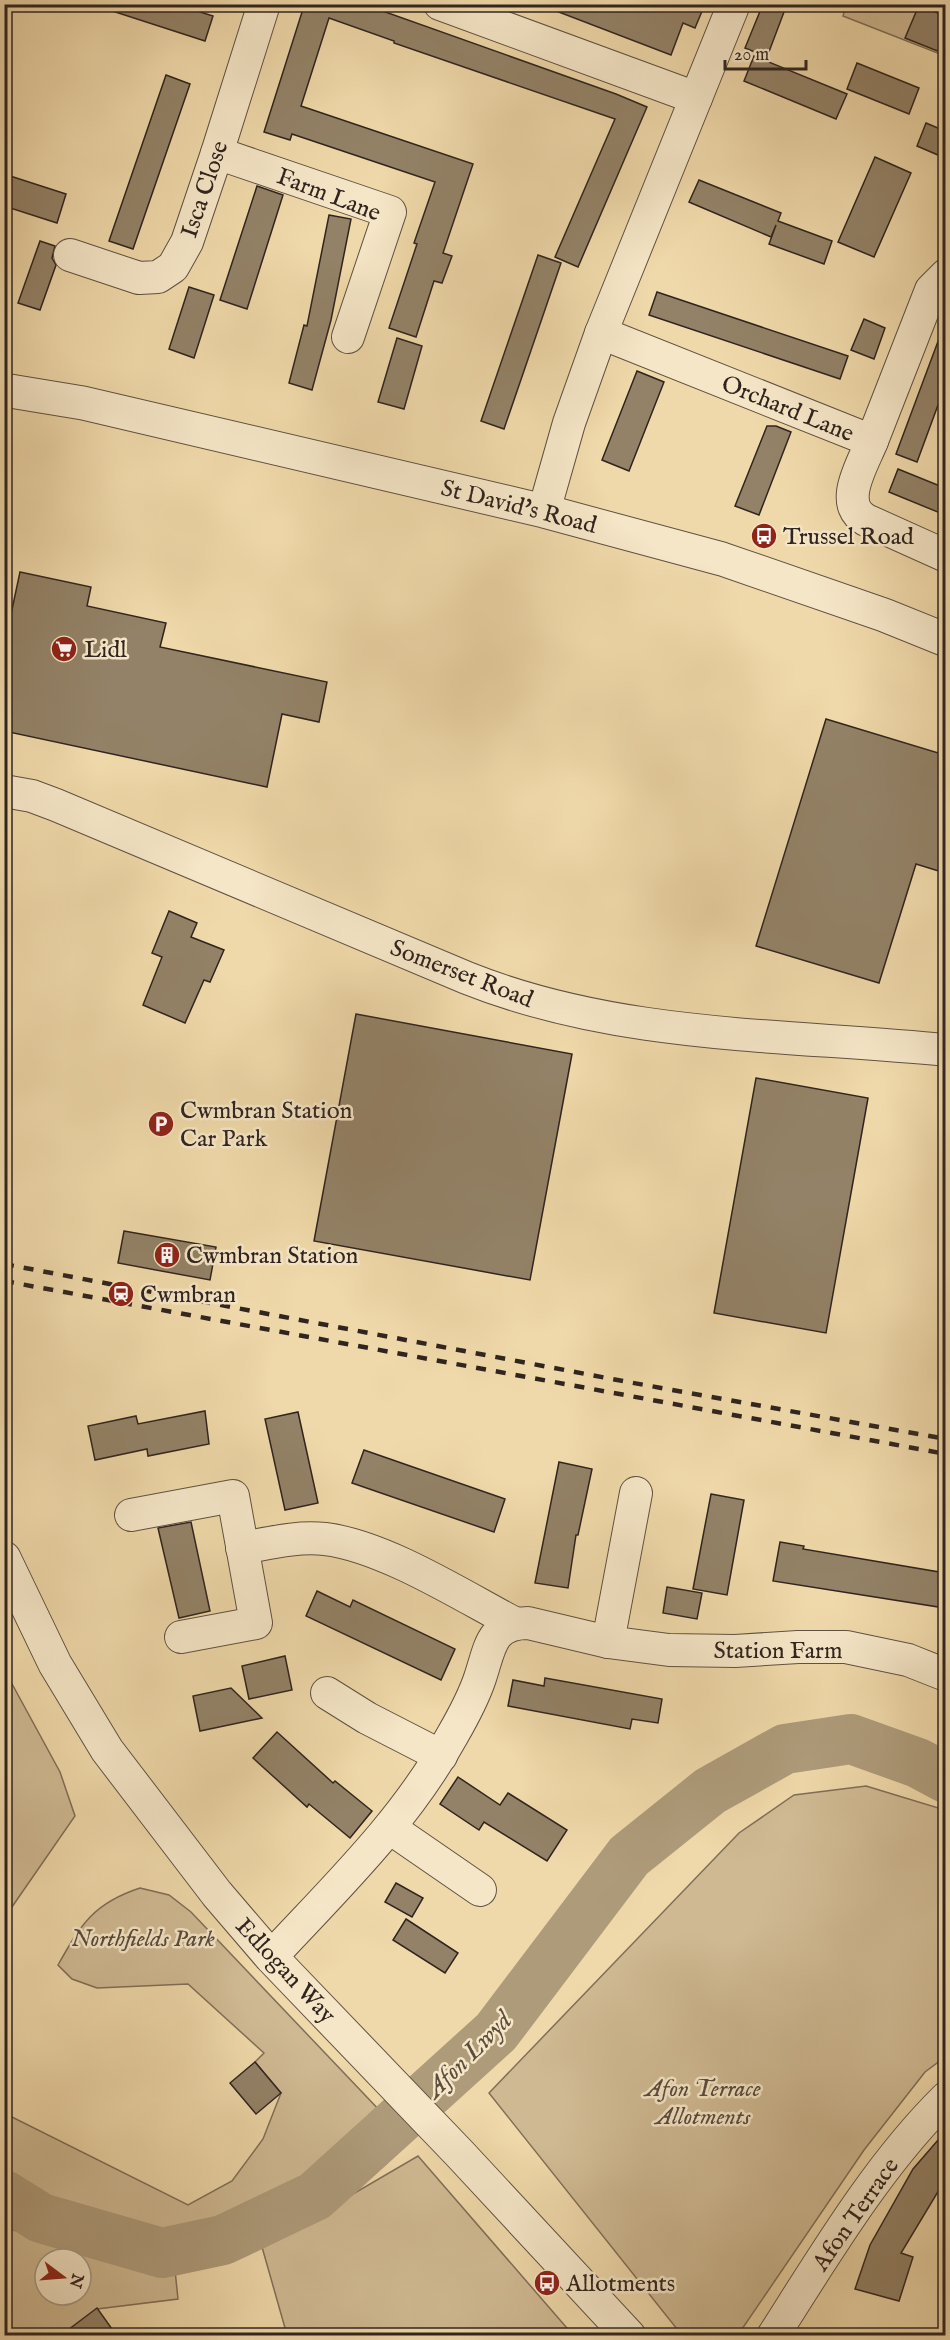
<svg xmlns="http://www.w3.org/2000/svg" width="950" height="2340" viewBox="0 0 950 2340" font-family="'IM FELL English',serif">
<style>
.green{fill:#cfb992;stroke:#806e58;stroke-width:1.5;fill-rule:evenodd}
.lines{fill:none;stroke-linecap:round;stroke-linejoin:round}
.river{stroke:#ae9b7a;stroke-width:50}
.building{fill:#938267;stroke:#30241f;stroke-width:1.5}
.minor-casing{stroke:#605142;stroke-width:34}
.tertiary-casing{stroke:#605142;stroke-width:35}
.minor{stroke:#f5e6c7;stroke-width:32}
.tertiary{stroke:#f5e6c7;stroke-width:33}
.rail{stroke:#30241f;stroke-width:4.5;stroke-dasharray:10 10;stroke-linecap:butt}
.labels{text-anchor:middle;stroke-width:5;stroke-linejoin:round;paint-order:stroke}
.street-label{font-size:24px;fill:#30241f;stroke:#f5e6c7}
.poi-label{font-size:24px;fill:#30241f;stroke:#f5e6c7;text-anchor:start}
.park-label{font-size:24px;font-style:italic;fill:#58493c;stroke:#f5e6c7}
.water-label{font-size:26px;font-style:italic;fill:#5c4e3f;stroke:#f5e6c7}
</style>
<rect width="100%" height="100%" fill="#efd8a9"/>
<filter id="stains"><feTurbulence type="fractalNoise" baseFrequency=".00333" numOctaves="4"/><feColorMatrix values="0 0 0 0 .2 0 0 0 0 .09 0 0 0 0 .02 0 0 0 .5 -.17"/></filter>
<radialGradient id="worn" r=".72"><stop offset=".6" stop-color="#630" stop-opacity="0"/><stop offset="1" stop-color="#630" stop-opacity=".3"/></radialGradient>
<!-- green -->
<g class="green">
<path d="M 846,5 L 945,5 L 945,56 L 843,16 Z"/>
<path d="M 5,1671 L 60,1772 L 75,1816 L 5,1917 Z"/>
<path d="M 866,1786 L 945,1810 L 945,2057 L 925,2072 L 864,2150 L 742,2329 L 717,2335 L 681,2334 L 489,2093 L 739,1833 L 794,1795 Z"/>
<path d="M 140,1888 L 169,1895 L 191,1912 L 382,2113 L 294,2190 L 164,2241 L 41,2201 L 5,2177 L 4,2113 L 188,2205 L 232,2181 L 263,2139 L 281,2093 L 255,2062 L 264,2053 L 188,1984 L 97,1988 L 72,1979 L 58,1965 C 81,1924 94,1903 140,1888 Z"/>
<path d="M 418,2156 L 573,2335 L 287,2335 L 262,2247 Z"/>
<path d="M 5,2228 L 175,2270 L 178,2299 L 97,2309 L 62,2335 L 45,2335 L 5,2327 ZM 45,2259 L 81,2259 L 81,2295 L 45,2295 Z"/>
</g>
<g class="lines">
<!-- river -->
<path class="river" d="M 4,2195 L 41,2218 L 162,2253 L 223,2240 L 315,2196 L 496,2032 L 629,1856 L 710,1791 L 785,1749 L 851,1739 L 918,1763 L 946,1778"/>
</g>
<!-- building -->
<g class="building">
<path d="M 107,4 L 175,4 L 213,16 L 205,41 L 106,9 Z"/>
<path d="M 301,4 L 363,4 L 616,94 L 647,107 L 578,267 L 555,257 L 615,119 L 394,43 L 394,41 L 329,18 L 301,106 L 473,164 L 443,253 L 452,256 L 442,283 L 434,281 L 416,337 L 389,328 L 417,244 L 414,243 L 435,182 L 292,134 L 290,140 L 264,132 L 303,9 L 300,8 Z"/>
<path d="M 543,4 L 705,4 L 695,28 L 683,23 L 671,55 L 543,6 Z"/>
<path d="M 763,4 L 787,4 L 767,57 L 745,48 Z"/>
<path d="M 919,5 L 945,16 L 945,54 L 905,38 Z"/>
<path d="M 754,56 L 847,94 L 836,119 L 744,81 Z"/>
<path d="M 857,63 L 919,88 L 909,114 L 847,89 Z"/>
<path d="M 166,75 L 190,84 L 133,249 L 109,241 Z"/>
<path d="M 926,123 L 945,131 L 945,158 L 917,146 Z"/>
<path d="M 875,157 L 911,173 L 874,257 L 838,242 Z"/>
<path d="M 4,174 L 66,194 L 57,223 L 4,206 Z"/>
<path d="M 699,180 L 781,213 L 778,221 L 832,241 L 824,264 L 769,244 L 776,225 L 771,237 L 689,202 Z"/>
<path d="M 257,186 L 283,195 L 247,309 L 220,300 Z"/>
<path d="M 329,215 L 351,219 L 331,320 L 312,390 L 289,383 L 304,325 L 307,326 Z"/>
<path d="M 40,241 L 55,246 L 52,258 L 56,265 L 40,310 L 18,303 Z"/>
<path d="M 538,255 L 561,263 L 504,429 L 481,421 Z"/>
<path d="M 189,287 L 214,295 L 194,358 L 169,349 Z"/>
<path d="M 657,292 L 848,356 L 840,379 L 649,315 Z"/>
<path d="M 864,319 L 885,328 L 874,359 L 851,350 Z"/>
<path d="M 943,328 L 945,329 L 945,386 L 917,462 L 896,454 Z"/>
<path d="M 397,338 L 422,346 L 404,409 L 378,402 Z"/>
<path d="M 637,371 L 664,382 L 629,471 L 602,460 Z"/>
<path d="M 767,426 L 776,426 L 791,432 L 759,515 L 735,506 Z"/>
<path d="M 898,469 L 945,488 L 945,515 L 889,492 Z"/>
<path d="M 20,572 L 91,587 L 87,606 L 166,623 L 160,647 L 327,682 L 319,722 L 282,714 L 267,787 L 4,731 L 4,647 Z"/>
<path d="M 826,719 L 945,755 L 945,873 L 916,864 L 879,983 L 756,946 Z"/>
<path d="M 169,911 L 197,923 L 191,937 L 224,950 L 210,982 L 204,980 L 185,1023 L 143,1005 L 162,957 L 152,953 Z"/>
<path d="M 356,1014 L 572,1054 L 530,1280 L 314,1241 Z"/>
<path d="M 756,1078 L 868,1098 L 826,1333 L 714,1313 Z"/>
<path d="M 124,1231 L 216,1247 L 210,1280 L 118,1263 Z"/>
<path d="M 205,1411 L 209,1444 L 148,1456 L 147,1449 L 95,1460 L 88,1426 L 136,1416 L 138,1424 Z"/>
<path d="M 298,1412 L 318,1503 L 285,1510 L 265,1419 Z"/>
<path d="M 364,1450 L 505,1499 L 494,1532 L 352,1483 Z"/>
<path d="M 559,1462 L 592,1469 L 578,1535 L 576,1535 L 568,1588 L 535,1583 Z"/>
<path d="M 711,1494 L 744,1500 L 727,1595 L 693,1589 Z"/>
<path d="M 191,1522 L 210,1611 L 179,1618 L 158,1528 Z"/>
<path d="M 780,1542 L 804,1546 L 803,1549 L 945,1573 L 945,1608 L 773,1581 Z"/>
<path d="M 667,1587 L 702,1593 L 697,1619 L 663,1613 Z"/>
<path d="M 317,1591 L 350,1607 L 353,1600 L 455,1649 L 441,1680 L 306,1616 Z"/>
<path d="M 285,1656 L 292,1690 L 249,1699 L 242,1666 Z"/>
<path d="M 545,1678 L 662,1699 L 658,1723 L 632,1719 L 630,1729 L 508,1706 L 513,1680 L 544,1686 Z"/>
<path d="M 231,1688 L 262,1718 L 200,1731 L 193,1696 Z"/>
<path d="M 277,1732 L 333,1783 L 335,1781 L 372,1811 L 350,1838 L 309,1804 L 307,1807 L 253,1758 Z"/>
<path d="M 458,1777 L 500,1805 L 508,1793 L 567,1830 L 547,1861 L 484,1822 L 479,1830 L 440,1804 Z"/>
<path d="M 396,1883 L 423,1898 L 412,1917 L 385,1902 Z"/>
<path d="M 406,1919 L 458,1953 L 445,1973 L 393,1940 Z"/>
<path d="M 255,2062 L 281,2093 L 256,2114 L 230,2083 Z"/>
<path d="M 945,2132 L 945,2180 L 901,2253 L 913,2257 L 899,2301 L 855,2289 L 870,2245 L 913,2169 Z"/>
<path d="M 97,2308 L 117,2336 L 60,2336 Z"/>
</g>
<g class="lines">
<!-- minor casing -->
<g class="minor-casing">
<g id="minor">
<path d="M 440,4 L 696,98"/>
<path d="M 217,153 L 390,212 L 348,337"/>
<path d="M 70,255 L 139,278 L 158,277 L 173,267 L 187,242 L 217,153 L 264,4"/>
<path d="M 601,333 L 872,441 L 931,290 L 946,275"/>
<path d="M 872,441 C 863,464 837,504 866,520 L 946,556"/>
<path d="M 544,511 L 569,423 L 601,333 L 734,4"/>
<path d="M 4,791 L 32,796 L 56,805 L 467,978 C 620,1039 784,1034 946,1050"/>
<path d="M 131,1515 L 233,1496 L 256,1623 L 181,1637"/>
<path d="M 242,1548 C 270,1543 297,1536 325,1539 C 384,1546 461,1595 514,1623"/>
<path d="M 608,1642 L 636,1493"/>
<path d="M 327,1693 L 367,1718 L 441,1756"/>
<path d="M 390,1828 L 480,1890"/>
<path d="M 271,1957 C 337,1886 405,1821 452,1736 C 463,1717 473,1699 480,1678 C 490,1649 490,1623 528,1623 L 608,1642 L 669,1650 L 735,1651 L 798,1647 L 846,1647 L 908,1660 L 946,1675"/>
<path d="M 773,2336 C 824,2256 878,2165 946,2098"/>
</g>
</g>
<!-- tertiary casing -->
<g class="tertiary-casing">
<g id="tertiary">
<path d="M 4,390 L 83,403 L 544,511 L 722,559 L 884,615 L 946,640"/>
<path d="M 4,1558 L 55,1664 L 107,1750 L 217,1894 L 271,1957 L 460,2154 L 629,2336"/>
</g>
</g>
<!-- minor -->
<use href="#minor" class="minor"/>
<!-- tertiary -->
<use href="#tertiary" class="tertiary"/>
<!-- rail -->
<g class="rail">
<path d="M 4,1264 L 628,1382 L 946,1439"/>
<path d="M 4,1281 L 946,1454"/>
</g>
</g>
<!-- icons -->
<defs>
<g id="bus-disc" transform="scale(1.35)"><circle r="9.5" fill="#8f2418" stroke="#f5e6c7"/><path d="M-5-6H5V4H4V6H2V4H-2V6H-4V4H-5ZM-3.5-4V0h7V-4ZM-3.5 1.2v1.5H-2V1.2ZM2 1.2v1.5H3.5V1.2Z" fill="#fff"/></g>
<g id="supermarket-disc" transform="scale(1.35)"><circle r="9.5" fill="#8f2418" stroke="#f5e6c7"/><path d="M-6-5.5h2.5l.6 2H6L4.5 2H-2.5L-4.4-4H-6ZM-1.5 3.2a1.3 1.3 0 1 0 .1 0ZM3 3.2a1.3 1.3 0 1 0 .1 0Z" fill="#fff"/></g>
<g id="parking-disc" transform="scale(1.35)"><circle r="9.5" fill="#8f2418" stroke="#f5e6c7"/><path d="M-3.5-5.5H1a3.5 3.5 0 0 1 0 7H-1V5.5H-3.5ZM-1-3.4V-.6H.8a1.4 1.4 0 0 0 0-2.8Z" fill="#fff"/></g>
<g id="building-disc" transform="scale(1.35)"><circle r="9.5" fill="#8f2418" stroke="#f5e6c7"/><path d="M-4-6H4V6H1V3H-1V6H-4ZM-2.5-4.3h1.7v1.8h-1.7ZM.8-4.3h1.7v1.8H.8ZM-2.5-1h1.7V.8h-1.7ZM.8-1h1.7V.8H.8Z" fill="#fff"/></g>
<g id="station-disc" transform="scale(1.35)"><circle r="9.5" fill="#8f2418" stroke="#f5e6c7"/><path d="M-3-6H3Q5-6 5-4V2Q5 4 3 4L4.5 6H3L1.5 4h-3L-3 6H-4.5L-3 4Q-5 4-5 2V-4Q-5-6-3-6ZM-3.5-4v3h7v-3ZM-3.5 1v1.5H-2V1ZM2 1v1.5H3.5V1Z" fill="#fff"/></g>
</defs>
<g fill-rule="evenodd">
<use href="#bus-disc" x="764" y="536"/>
<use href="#supermarket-disc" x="64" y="649"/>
<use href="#parking-disc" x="161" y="1124"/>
<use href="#building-disc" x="167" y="1255"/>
<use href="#station-disc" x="121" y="1294"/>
<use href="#bus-disc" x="547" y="2283"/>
</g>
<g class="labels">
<!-- street labels -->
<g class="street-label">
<text transform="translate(204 189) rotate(-71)" y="8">Isca Close</text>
<text transform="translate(329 194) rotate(21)" y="8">Farm Lane</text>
<text transform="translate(788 408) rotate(22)" y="8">Orchard Lane</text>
<text transform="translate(519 506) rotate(14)" y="8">St David's Road</text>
<text transform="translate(462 973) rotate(21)" y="8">Somerset Road</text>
<text x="778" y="1658">Station Farm</text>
<text transform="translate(286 1970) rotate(47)" y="8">Edlogan Way</text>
<text transform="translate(855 2214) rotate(-55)" y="8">Afon Terrace</text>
</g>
<!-- poi labels -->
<g class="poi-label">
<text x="783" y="544">Trussel Road</text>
<text x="84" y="657">Lidl</text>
<text x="180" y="1118">Cwmbran Station<tspan x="180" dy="28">Car Park</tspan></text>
<text x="186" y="1263">Cwmbran Station</text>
<text x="140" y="1302">Cwmbran</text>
<text x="566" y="2291">Allotments</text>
</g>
<!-- park labels -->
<g class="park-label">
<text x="143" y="1946">Northfields Park</text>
<text x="703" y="2096">Afon Terrace<tspan x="703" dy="28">Allotments</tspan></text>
</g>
<!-- water labels -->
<g class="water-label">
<text transform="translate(468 2054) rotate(-45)" y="9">Afon Lwyd</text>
</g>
</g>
<!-- margin -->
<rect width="950" height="2340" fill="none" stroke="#efd8a9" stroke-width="24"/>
<rect x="6" y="6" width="938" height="2328" fill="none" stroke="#30241f" stroke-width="3"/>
<rect x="12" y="12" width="926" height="2316" fill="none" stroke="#30241f" stroke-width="1.5"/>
<!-- north arrow -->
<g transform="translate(63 2277) rotate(106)"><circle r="28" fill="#f5e6c7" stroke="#a69884" stroke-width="1.5"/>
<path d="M0-4.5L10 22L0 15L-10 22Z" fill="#8f2418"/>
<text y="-9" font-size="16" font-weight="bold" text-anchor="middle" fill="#30241f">N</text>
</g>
<!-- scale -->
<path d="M725 60v9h81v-9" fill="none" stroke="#30241f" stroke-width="3"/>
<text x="734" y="60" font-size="18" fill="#30241f" stroke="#f5e6c7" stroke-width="4.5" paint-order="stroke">20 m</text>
<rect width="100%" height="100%" filter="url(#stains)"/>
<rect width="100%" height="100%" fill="url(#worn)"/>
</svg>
